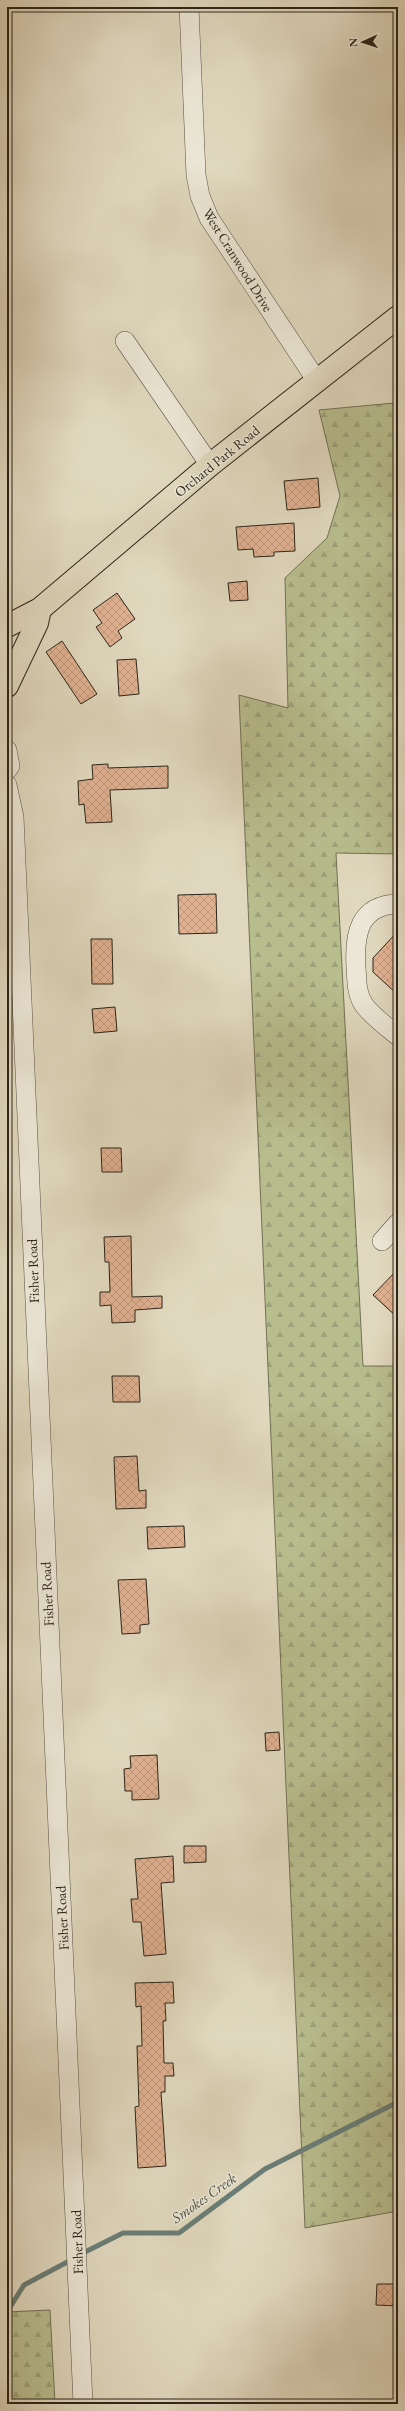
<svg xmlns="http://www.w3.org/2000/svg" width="405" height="2411" viewBox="0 0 405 2411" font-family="'EB Garamond',serif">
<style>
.forest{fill:url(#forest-firs);stroke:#727154}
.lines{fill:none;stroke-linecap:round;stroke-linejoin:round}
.stream{stroke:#6a7e77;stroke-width:5}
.building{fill:url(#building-cross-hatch);stroke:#2c251a}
.minor-casing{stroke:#595243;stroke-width:20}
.major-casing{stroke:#2c251a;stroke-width:24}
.minor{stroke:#ebe6d5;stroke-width:19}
.major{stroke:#e0d8be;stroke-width:22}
.labels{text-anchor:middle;stroke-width:3;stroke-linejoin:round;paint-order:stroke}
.street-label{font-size:14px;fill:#2c251a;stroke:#ebe6d5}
.water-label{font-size:15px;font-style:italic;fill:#4b5148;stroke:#ebe6d5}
</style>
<defs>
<pattern id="forest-firs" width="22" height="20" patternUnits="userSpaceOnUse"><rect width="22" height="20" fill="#b8bd8e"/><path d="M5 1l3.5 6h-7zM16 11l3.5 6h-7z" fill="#9ea27a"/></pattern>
<pattern id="building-cross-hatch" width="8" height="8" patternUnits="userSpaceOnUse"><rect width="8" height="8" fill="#e0b191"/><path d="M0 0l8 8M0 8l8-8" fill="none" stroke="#c0987c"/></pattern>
</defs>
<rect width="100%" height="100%" fill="#e0d8be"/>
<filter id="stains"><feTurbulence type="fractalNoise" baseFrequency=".005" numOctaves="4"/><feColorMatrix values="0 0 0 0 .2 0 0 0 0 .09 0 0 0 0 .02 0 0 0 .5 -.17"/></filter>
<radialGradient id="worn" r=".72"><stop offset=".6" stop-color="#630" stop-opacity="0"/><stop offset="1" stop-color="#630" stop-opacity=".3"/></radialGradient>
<!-- forest -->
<g class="forest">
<path d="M 394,403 L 398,419 L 398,854 L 336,853 L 363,1366 L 398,1366 L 398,2211 L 305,2228 L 239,695 L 288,708 L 285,578 L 327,538 L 340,496 L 319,410 Z"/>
<path d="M 50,2310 L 55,2404 L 7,2404 L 7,2312 Z"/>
</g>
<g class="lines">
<!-- stream -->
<g class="stream">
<path d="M 81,2254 L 123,2233 L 179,2233 L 265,2169 L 398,2102"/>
<path d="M 7,2312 L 24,2285 L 73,2259"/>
<path d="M 7,2401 L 16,2404"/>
</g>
</g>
<!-- building -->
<g class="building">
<path d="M 318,478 L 320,507 L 287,510 L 284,481 Z"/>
<path d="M 294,523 L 295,551 L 274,552 L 274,556 L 254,557 L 253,549 L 238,550 L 236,527 Z"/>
<path d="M 247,581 L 248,600 L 230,601 L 228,583 Z"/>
<path d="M 117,593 L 135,619 L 118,631 L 122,638 L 110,647 L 96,627 L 102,623 L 93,610 Z"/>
<path d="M 62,641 L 97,694 L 81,704 L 46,652 Z"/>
<path d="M 136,659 L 139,694 L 119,696 L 117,660 Z"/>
<path d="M 108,764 L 108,768 L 168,766 L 168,788 L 110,790 L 112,822 L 86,823 L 84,804 L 79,805 L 78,781 L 93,779 L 92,765 Z"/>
<path d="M 216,894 L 217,933 L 179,934 L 178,895 Z"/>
<path d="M 398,931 L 398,995 L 373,972 L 373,958 Z"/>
<path d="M 91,939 L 112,939 L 113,984 L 92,984 Z"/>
<path d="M 115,1007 L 117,1031 L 94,1033 L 92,1009 Z"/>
<path d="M 101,1148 L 121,1148 L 122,1172 L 102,1172 Z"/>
<path d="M 131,1236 L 132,1297 L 162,1296 L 162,1308 L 135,1310 L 135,1322 L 112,1323 L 111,1305 L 100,1306 L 100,1292 L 110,1292 L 109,1262 L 105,1262 L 104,1237 Z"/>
<path d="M 398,1269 L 398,1318 L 373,1295 Z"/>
<path d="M 112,1376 L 139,1376 L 140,1402 L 113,1402 Z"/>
<path d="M 137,1456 L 139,1491 L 146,1490 L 146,1508 L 116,1509 L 114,1457 Z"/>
<path d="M 184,1526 L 185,1547 L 148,1549 L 147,1527 Z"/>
<path d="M 146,1579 L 149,1624 L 140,1625 L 140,1633 L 122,1634 L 118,1580 Z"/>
<path d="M 279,1732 L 280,1750 L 266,1751 L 265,1733 Z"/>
<path d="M 157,1755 L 159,1799 L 132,1800 L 132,1791 L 125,1791 L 124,1769 L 131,1768 L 130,1756 Z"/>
<path d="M 184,1846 L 206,1846 L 206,1862 L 184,1863 Z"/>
<path d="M 173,1856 L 174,1882 L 161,1883 L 166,1954 L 144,1956 L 141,1922 L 133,1922 L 131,1899 L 138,1899 L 135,1859 Z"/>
<path d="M 173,1982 L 174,2003 L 165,2003 L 166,2021 L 163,2021 L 164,2063 L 173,2063 L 174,2076 L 165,2076 L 165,2092 L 161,2092 L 166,2166 L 138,2168 L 135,2107 L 139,2106 L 137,2046 L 142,2046 L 141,2006 L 136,2007 L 135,1983 Z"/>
<path d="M 377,2284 L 398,2284 L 398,2306 L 376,2305 Z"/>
</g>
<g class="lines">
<!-- minor casing -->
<g class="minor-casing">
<g id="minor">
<path d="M 189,7 L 196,175 L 200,196 L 209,218 L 317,381"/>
<path d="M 125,341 L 210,465"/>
<path d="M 7,750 L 10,766 L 7,770"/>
<path d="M 7,785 L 14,817 L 83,2404"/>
<path d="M 398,904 C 359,905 354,934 356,967 C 357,980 356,993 364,1005 C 373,1017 387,1027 398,1036"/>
<path d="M 382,1241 L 398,1223"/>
</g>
</g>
<!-- major casing -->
<g class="major-casing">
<g id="major">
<path d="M 7,626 L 40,609 L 210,465 L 398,317"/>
<path d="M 7,686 L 37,623 L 40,609"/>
</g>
</g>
<!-- minor -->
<use href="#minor" class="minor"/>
<!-- major -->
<use href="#major" class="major"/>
</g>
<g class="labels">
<!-- street labels -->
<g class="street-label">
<text transform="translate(238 260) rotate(58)" y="5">West Cranwood Drive</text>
<text transform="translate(217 461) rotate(-39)" y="5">Orchard Park Road</text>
<text transform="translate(33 1271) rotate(-92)" y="5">Fisher Road</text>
<text transform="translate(47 1594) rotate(-93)" y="5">Fisher Road</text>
<text transform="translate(62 1918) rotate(-93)" y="5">Fisher Road</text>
<text transform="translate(77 2242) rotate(-92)" y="5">Fisher Road</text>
</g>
<!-- water labels -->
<g class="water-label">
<text transform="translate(204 2198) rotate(-35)" y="5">Smokes Creek</text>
</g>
</g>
<!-- margin -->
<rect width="405" height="2411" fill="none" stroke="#e0d8be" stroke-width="24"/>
<rect x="8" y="8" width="389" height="2395" fill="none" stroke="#2c251a" stroke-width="2"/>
<rect x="12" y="12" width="381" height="2387" fill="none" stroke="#2c251a"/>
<!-- north arrow -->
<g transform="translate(363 42) rotate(267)" stroke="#ebe6d5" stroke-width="3" paint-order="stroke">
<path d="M0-3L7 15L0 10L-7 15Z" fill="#2c251a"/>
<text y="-6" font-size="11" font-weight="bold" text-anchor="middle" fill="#2c251a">N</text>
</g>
<rect width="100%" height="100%" filter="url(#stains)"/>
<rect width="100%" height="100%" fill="url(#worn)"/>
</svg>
